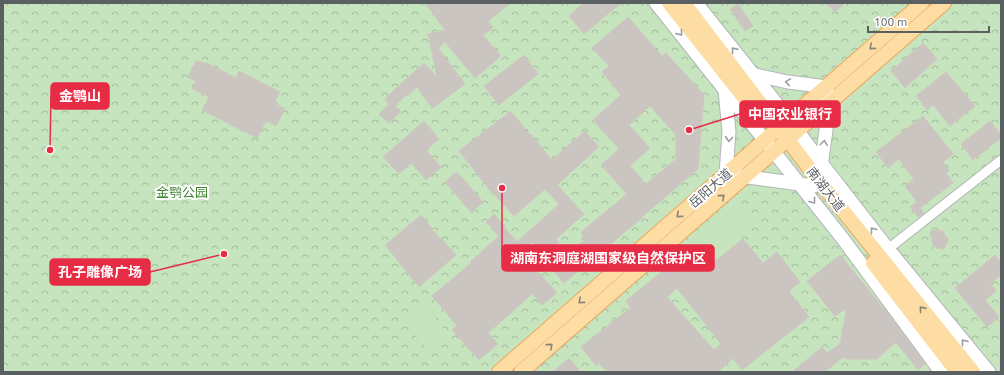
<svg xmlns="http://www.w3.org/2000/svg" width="1004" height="375" viewBox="0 0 1004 375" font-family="Ubuntu,'Noto Sans SC',sans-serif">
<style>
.park{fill:url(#park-crowns)}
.garden{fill:#c6e4be}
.building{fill:#cac5c1;stroke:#d1c8c0;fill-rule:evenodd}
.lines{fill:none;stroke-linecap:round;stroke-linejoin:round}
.street-casing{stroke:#b2b6b9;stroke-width:11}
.secondary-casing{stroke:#b1b6b9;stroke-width:15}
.primary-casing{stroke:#efa558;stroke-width:16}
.street{stroke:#fff;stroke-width:9}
.secondary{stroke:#fff;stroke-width:13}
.primary{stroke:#fedda5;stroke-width:14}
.oneway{stroke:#9c9fa1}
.oneway2{stroke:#8b8576}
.labels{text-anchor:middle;stroke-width:4;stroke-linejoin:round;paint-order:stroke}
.street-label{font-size:13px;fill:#5a5f62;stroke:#fff}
.park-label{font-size:13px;fill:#438536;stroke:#fff}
.leader{fill:none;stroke:#e72d46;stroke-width:1.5}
.callout-dot{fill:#e72d46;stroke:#fff;stroke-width:1.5}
.callout{fill:#e72d46;stroke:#e72d46;stroke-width:1.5}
.callout-label{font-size:14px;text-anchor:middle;font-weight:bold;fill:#fff}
</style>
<defs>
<pattern id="park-crowns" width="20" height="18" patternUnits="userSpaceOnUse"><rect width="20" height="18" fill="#c6e4be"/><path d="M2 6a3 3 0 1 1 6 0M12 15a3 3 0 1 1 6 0" fill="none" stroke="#a4bc9e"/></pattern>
</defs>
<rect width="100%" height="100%" fill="#ede8e1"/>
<!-- park -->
<rect class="park" x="3" y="3" width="998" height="369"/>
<!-- garden -->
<g class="garden">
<path d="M 739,204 L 753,222 L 713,255 L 699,237 Z"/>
<path d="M 423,303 L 447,332 L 427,349 L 402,320 Z"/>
</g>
<!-- building -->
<g class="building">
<path d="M 425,3 L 511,3 L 488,21 L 493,28 L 483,35 L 501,56 L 475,78 L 445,42 L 438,48 L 465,84 L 432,108 L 417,87 L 408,95 L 407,94 L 395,106 L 401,111 L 389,123 L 379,114 L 389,104 L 385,99 L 393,91 L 424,63 L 437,77 L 428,34 L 445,30 Z"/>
<path d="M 583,3 L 621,3 L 584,34 L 569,16 Z"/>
<path d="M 826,3 L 845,3 L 835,12 Z"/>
<path d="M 738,4 L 753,26 L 745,31 L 730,9 Z"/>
<path d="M 628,17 L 662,56 L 666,53 L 704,95 L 698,169 L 642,217 L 643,217 L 564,283 L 551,268 L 584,240 L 581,232 L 627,194 L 601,165 L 619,149 L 593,120 L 621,95 L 602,72 L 609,66 L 592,48 ZM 650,106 L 676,135 L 676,159 L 646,184 L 630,166 L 650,148 L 629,125 Z"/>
<path d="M 923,43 L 937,59 L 905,88 L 891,71 Z"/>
<path d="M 524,55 L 538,74 L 499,105 L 484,86 Z"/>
<path d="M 196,61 L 207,63 L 236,78 L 239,71 L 280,92 L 274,103 L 285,109 L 276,126 L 266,121 L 257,138 L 202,110 L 209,97 L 192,89 L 196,81 L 188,77 Z"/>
<path d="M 946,72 L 975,106 L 950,126 L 933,105 L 927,110 L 916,96 Z"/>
<path d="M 511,111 L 530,135 L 531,134 L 552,160 L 585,131 L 599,147 L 557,185 L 584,214 L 556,239 L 559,243 L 546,255 L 533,242 L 521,253 L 557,293 L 542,305 L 532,294 L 488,333 L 498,344 L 479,360 L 452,330 L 457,326 L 432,296 L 471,263 L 470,262 L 499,236 L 486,222 L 494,214 L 505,226 L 504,227 L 517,242 L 559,204 L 545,189 L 514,216 L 493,193 L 492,193 L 459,151 Z"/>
<path d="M 923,116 L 953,154 L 943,162 L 949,171 L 946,173 L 953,183 L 920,208 L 924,213 L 918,217 L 910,207 L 917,202 L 905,186 L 914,179 L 899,159 L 888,168 L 876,152 Z"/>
<path d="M 424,121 L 439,139 L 426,150 L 441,167 L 426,180 L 411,163 L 399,174 L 383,157 Z"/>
<path d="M 990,121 L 1001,135 L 1001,138 L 973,160 L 961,144 Z"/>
<path d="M 457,172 L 483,202 L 471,212 L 445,182 Z"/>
<path d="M 421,215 L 440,239 L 441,238 L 456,255 L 419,287 L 385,245 Z"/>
<path d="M 937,230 L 943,231 L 948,241 L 943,250 L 933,245 L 930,232 Z"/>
<path d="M 743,239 L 763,263 L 777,252 L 800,282 L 789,291 L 809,317 L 742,370 L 733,358 L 718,372 L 607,372 L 599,363 L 596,366 L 581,347 L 630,308 L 626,301 L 685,252 L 701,272 ZM 677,288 L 721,344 L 714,350 L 667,297 Z"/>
<path d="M 840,255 L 890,316 L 925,364 L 918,370 L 896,342 L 877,359 L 846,359 L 843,357 L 825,372 L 792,372 L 822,347 L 827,353 L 840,344 L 847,307 L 835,316 L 807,281 Z"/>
<path d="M 995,255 L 1001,263 L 1001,275 L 990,284 L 996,291 L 985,300 L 999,317 L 987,327 L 955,288 Z"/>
<path d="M 569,358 L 581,372 L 553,372 Z"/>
</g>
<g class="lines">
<!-- street casing -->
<g class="street-casing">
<path id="street" d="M 888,249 L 1001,160"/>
</g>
<!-- secondary casing -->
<g class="secondary-casing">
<g id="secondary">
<path d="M 656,3 L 843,239 L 941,372"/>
<path d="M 696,3 L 789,119 L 822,164 L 888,249 L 989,372"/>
<path d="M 751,74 L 788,82 L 827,87 L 826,130 L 821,167"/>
<path d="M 725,90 L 729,132 L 726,174 L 814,186"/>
</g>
</g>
<!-- primary casing -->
<g class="primary-casing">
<g id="primary">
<path d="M 669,3 L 757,114"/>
<path d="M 684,3 L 820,182 L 973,372"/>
<path d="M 873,263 L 957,372"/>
<path d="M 499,372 L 922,3"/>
<path d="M 521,372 L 944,3"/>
</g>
</g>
<!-- street -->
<use href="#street" class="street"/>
<!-- secondary -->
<use href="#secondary" class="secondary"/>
<!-- primary -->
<use href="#primary" class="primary"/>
</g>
<!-- one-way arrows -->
<defs><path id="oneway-chevron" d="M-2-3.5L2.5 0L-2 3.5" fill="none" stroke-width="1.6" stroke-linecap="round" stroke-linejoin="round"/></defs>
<g class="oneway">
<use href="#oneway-chevron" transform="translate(680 33) rotate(51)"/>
<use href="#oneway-chevron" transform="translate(734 50) rotate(-129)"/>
<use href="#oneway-chevron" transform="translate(788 82) rotate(-171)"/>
<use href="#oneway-chevron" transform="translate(729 139) rotate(94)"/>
<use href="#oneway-chevron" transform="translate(824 143) rotate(-83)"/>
<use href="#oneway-chevron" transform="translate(813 201) rotate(52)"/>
<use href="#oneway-chevron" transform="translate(873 230) rotate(-128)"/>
<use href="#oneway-chevron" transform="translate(964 342) rotate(-129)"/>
</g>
<g class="oneway2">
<use href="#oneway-chevron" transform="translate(872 47) rotate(139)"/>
<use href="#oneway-chevron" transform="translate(722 197) rotate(-41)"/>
<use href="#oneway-chevron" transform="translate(679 215) rotate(139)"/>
<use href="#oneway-chevron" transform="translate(581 301) rotate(139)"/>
<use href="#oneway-chevron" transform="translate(922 309) rotate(-129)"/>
<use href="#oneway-chevron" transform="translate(550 346) rotate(-41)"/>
</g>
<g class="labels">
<!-- street labels -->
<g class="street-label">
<text transform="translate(710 188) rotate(-41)" y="5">岳阳大道</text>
<text transform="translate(826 189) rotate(52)" y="5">南湖大道</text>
</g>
<!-- park labels -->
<g class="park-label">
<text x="182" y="197">金鹗公园</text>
</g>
</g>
<!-- callouts -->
<path class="leader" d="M50 150L51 96M689 130L740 114M502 188L502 258M224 254L150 272"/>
<g class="callout-dot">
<circle cx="50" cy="150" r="4"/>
<circle cx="689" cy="130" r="4"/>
<circle cx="502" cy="188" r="4"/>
<circle cx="224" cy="254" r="4"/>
</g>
<g class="callout">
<rect x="51" y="83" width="58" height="26" rx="4"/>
<rect x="740" y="101" width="100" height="26" rx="4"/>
<rect x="502" y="245" width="212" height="26" rx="4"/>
<rect x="50" y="259" width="100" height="26" rx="4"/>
</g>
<g class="callout-label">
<text x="80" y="101">金鹗山</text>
<text x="790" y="119">中国农业银行</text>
<text x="608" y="263">湖南东洞庭湖国家级自然保护区</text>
<text x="100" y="277">孔子雕像广场</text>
</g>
<!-- border -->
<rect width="1004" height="375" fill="none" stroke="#5a5f62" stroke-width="8"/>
<!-- scale -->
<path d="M868 26v6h121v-6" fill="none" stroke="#5a5f62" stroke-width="2"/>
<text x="874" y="26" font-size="12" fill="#5a5f62" stroke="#ffffff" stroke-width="3" paint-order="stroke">100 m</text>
</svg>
